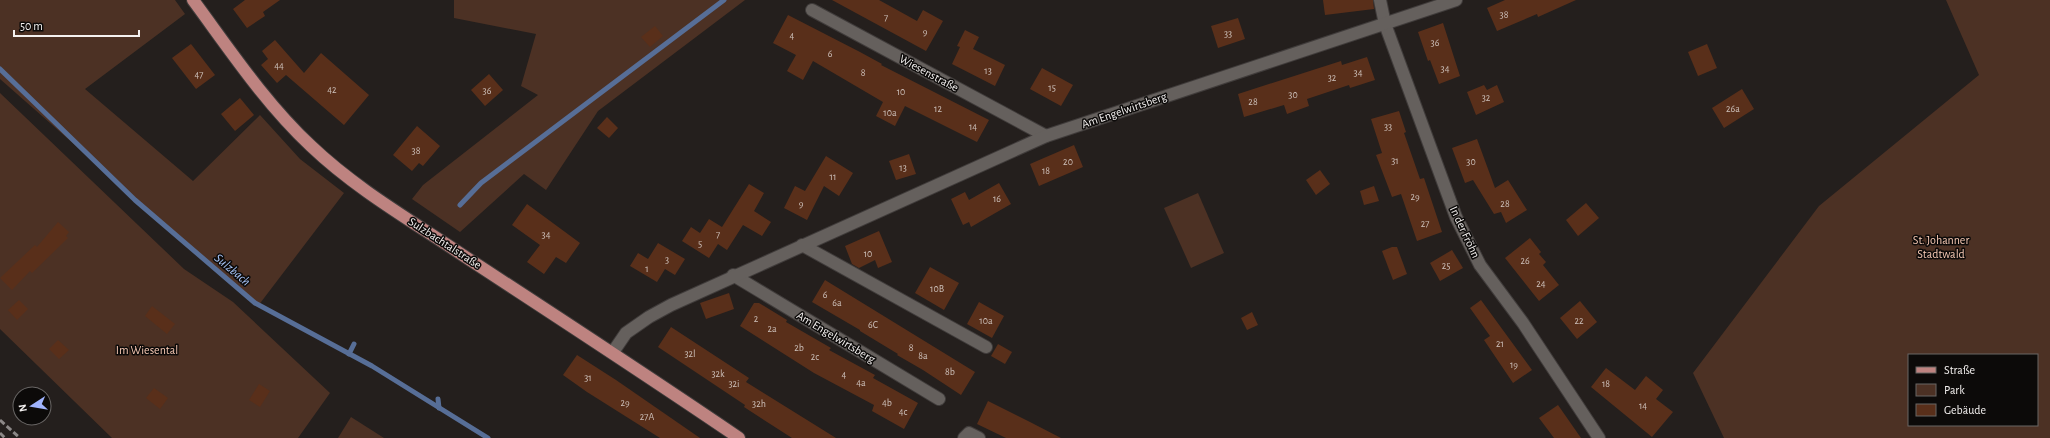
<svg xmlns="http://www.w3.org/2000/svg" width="2050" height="438" viewBox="0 0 2050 438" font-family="'Alegreya Sans',sans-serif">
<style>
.green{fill:#4c3124;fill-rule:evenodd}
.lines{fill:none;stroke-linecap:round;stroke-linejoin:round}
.stream{stroke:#576e97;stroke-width:5}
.building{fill:#592f1a}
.minor-casing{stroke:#403c3b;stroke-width:14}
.major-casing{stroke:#403c3b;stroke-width:14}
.minor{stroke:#65605d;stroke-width:12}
.major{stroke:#be8380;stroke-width:12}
.rail{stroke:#8c8887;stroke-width:3;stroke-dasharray:6 3;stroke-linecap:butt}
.labels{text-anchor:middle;stroke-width:3;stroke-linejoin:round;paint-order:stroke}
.number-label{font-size:10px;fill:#cdc0ba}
.street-label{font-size:12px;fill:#f4f1f0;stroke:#0c0a09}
.park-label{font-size:12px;fill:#f8cab5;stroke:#0c0a09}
.water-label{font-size:13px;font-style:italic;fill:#abc8fc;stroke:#0c0a09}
</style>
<rect width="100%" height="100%" fill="#241f1d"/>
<!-- green -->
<g class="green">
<path d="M 0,0 L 175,0 L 185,14 L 85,89 L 193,181 L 260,115 L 300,159 L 344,193 L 258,306 L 0,79 Z"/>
<path d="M 454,0 L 745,0 L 598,111 L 546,190 L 524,174 L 460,232 L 412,199 L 423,185 L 538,95 L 521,86 L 536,34 L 454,18 Z"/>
<path d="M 1946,0 L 2050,0 L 2050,438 L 1724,438 L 1693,373 L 1819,206 L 1979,75 ZM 1909,355 L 2037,355 L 2037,425 L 1909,425 Z"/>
<path d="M 0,93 L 184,269 L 233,302 L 330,393 L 298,438 L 112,438 L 0,329 Z"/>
<path d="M 1198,193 L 1224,253 L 1191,268 L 1164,208 Z"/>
<path d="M 351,417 L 384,438 L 338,438 Z"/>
</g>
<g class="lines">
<!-- stream -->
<g class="stream">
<path d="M 0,69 L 135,200 L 255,303 L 372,366 L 488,438"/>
<path d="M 460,205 L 481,183 L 724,0"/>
<path d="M 349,354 L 354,344"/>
<path d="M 438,399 L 439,408"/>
</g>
</g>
<!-- building -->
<g class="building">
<path d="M 245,0 L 280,0 L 263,12 L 265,16 L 247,28 L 233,9 Z"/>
<path d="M 832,0 L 879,0 L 917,21 L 923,10 L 943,21 L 926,51 Z"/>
<path d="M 1323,0 L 1373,0 L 1374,9 L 1325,15 Z"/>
<path d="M 1505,0 L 1576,0 L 1538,17 L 1537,14 L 1497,31 L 1487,8 Z"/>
<path d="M 788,15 L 860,52 L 882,64 L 881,65 L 989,120 L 977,142 L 905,106 L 895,126 L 876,116 L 883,102 L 813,61 L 803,80 L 787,71 L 796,55 L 773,43 Z"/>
<path d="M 1238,18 L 1245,39 L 1218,48 L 1211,26 Z"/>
<path d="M 1443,23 L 1460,76 L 1439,84 L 1430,60 L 1428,61 L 1418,32 Z"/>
<path d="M 655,26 L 663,36 L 650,47 L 641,37 Z"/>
<path d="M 965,30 L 979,37 L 973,49 L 1005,65 L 995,86 L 952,64 L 960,47 L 957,46 Z"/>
<path d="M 275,40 L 304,73 L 321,53 L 369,95 L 344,125 L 286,75 L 277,83 L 261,65 L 268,59 L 262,51 Z"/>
<path d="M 191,44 L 215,75 L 196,89 L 172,58 Z"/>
<path d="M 1707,44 L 1717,68 L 1698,76 L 1688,52 Z"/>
<path d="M 1367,57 L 1375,80 L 1350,88 L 1349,85 L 1307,99 L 1309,106 L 1287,114 L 1284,105 L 1244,117 L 1238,94 L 1341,61 L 1342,65 Z"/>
<path d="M 1042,68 L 1073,85 L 1061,106 L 1030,89 Z"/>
<path d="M 489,74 L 503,90 L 485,106 L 471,90 Z"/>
<path d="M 1484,85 L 1487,90 L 1497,85 L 1504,102 L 1476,115 L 1467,92 Z"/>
<path d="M 1742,89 L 1754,109 L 1724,128 L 1712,108 Z"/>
<path d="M 240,98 L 254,115 L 235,131 L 221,114 Z"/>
<path d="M 1399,111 L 1406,132 L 1404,133 L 1420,179 L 1424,178 L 1442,232 L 1417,241 L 1401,194 L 1392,197 L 1376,155 L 1382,153 L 1371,119 Z"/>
<path d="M 607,117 L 618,128 L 609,138 L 597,128 Z"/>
<path d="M 417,126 L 440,146 L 423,166 L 419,163 L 412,171 L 393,155 Z"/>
<path d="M 1477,139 L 1495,188 L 1508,180 L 1527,210 L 1506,223 L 1501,212 L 1494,214 L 1473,180 L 1465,183 L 1452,148 Z"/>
<path d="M 1074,145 L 1083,167 L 1039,186 L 1030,164 Z"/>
<path d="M 909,154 L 916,174 L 896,180 L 889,161 Z"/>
<path d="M 826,156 L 853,173 L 839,196 L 824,186 L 807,220 L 784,208 L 795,186 L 805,191 Z"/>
<path d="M 1320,170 L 1330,184 L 1316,195 L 1306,180 Z"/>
<path d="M 999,183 L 1011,204 L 971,227 L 969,222 L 963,225 L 951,199 L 965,192 L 969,200 Z"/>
<path d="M 749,184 L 764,193 L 754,211 L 771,222 L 762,236 L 743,225 L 727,250 L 718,244 L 709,258 L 682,241 L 691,227 L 700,233 L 709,219 L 722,227 Z"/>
<path d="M 1374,186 L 1379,201 L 1364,205 L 1360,191 Z"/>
<path d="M 1586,203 L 1599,218 L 1578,236 L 1566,220 Z"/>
<path d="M 527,204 L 580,243 L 566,263 L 556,257 L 544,274 L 527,262 L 540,245 L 512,225 Z"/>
<path d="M 58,222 L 69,232 L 66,236 L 68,238 L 32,273 L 30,271 L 12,290 L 0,278 L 35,245 L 37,247 Z"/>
<path d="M 879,231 L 892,262 L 878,268 L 875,260 L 859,268 L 852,264 L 845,246 Z"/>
<path d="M 1530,238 L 1541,252 L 1539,254 L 1546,262 L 1543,265 L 1559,285 L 1539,301 L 1505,258 Z"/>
<path d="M 658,243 L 685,259 L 675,275 L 665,269 L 657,282 L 630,266 L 638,253 L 648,259 Z"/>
<path d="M 1392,247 L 1397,247 L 1407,274 L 1393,280 L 1382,251 Z"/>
<path d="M 1452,250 L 1463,268 L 1440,281 L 1430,263 Z"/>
<path d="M 930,267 L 959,283 L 944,310 L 915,293 Z"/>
<path d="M 825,280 L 975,372 L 961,395 L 923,370 L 897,355 L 898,354 L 860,331 L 860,330 L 812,302 Z"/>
<path d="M 729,293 L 734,309 L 706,319 L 700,303 Z"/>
<path d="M 19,300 L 28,309 L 17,320 L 8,310 Z"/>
<path d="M 1481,300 L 1532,370 L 1513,383 L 1484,340 L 1490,336 L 1470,308 Z"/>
<path d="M 1580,301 L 1597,322 L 1577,339 L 1560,318 Z"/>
<path d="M 979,302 L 1004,316 L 992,338 L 967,324 Z"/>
<path d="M 754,303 L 759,303 L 787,320 L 786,322 L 831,348 L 829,350 L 875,375 L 873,378 L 918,403 L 904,429 L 872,411 L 874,405 L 814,373 L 740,326 Z"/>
<path d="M 152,306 L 175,324 L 167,334 L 145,316 Z"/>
<path d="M 1252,312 L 1258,325 L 1247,330 L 1241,318 Z"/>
<path d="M 671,327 L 749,378 L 746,382 L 836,438 L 792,438 L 744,407 L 745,405 L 658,347 Z"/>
<path d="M 58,340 L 69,350 L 59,359 L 49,349 Z"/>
<path d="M 998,344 L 1012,352 L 1005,364 L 991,356 Z"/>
<path d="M 577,355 L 616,380 L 700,438 L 660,438 L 587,392 L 563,375 Z"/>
<path d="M 1606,368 L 1635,390 L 1646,376 L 1663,390 L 1656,399 L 1673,412 L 1652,437 L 1591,387 Z"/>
<path d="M 259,384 L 270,391 L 260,407 L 249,400 Z"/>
<path d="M 154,388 L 168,398 L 160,409 L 146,398 Z"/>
<path d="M 988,401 L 1030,422 L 1061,438 L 1006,438 L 977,424 Z"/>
<path d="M 1558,405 L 1581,438 L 1554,438 L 1539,418 Z"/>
</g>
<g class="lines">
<!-- minor casing -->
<g class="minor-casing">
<g id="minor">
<path d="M 1380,0 L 1385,24 L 1456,217 L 1480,265 L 1523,323 L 1599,438"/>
<path d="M 812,10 L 1046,136"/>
<path d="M 802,245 L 986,347"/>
<path d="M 733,275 L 939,399"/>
<path d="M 613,352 L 626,333 L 649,317 L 671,305 L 1046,136 L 1456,0"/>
<path d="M 964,438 L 969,433 L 979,438"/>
</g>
</g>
<!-- major casing -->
<g class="major-casing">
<path id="major" d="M 193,0 C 230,50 265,103 311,146 C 356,189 412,221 464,256 C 556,316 648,376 739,438"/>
</g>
<!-- minor -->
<use href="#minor" class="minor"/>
<!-- major -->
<use href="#major" class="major"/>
<!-- rail -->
<g class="rail">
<path d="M 0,420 L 20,438"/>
<path d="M 0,433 L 5,438"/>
</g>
</g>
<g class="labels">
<!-- number labels -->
<g class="number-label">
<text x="1504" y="18">38</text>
<text x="886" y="21">7</text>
<text x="925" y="35">9</text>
<text x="1228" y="37">33</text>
<text x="792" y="39">4</text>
<text x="1435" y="46">36</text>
<text x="830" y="57">6</text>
<text x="279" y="69">44</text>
<text x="1445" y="72">34</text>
<text x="988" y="74">13</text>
<text x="863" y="76">8</text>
<text x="1358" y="76">34</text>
<text x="199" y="78">47</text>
<text x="1332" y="81">32</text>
<text x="1052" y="91">15</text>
<text x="332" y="93">42</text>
<text x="487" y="94">36</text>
<text x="901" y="95">10</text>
<text x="1293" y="98">30</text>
<text x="1486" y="101">32</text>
<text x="1253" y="105">28</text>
<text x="938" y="112">12</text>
<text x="1733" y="112">26a</text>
<text x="890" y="116">10a</text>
<text x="973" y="130">14</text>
<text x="1388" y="130">33</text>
<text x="416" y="154">38</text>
<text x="1395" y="164">31</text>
<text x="1068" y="165">20</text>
<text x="1471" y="165">30</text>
<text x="903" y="171">13</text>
<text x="1046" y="174">18</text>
<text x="833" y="180">11</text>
<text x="1415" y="200">29</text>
<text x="997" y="202">16</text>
<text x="801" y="207">9</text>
<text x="1505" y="207">28</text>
<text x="1425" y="227">27</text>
<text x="546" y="238">34</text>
<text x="718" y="238">7</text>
<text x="700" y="247">5</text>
<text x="868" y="257">10</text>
<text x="667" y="263">3</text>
<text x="1525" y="264">26</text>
<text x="1446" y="269">25</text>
<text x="647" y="272">1</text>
<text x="1541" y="287">24</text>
<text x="937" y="292">10B</text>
<text x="825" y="298">6</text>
<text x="837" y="306">6a</text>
<text x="756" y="322">2</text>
<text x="986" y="324">10a</text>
<text x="1579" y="324">22</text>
<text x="873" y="328">6C</text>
<text x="772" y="332">2a</text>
<text x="1500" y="347">21</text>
<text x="799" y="351">2b</text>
<text x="911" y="351">8</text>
<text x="690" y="357">32l</text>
<text x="923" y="359">8a</text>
<text x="815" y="360">2c</text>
<text x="1514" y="368">19</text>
<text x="950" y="375">8b</text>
<text x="718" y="377">32k</text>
<text x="844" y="378">4</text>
<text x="588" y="381">31</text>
<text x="861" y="386">4a</text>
<text x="734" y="387">32i</text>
<text x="1606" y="387">18</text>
<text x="625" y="406">29</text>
<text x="887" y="406">4b</text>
<text x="759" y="407">32h</text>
<text x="1643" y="409">14</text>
<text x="903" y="415">4c</text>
<text x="647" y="420">27A</text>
</g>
<!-- street labels -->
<g class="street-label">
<text transform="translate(929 73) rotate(28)" y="4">Wiesenstraße</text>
<text transform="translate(1124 110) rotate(-19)" y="4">Am Engelwirtsberg</text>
<text transform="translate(1465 232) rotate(65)" y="4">In der Fröhn</text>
<text transform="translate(445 243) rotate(33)" y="4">Sulzbachtalstraße</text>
<text transform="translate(836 337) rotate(31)" y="4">Am Engelwirtsberg</text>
</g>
<!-- park labels -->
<g class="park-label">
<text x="1941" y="244">St. Johanner<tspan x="1941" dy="14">Stadtwald</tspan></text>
<text x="147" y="354">Im Wiesental</text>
</g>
<!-- water labels -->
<g class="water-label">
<text transform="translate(233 269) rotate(40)" y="5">Sulzbach</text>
</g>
</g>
<!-- legend -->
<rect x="1908" y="354" width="130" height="72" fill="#0c0a09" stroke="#696665"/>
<rect x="1916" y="367" width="20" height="6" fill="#be8380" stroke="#696665"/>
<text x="1944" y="374" font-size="12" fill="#f4f1f0">Straße</text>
<rect x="1916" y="384" width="20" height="12" fill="#4c3124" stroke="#696665"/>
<text x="1944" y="394" font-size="12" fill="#f4f1f0">Park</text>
<rect x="1916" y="404" width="20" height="12" fill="#592f1a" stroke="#696665"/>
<text x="1944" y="414" font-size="12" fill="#f4f1f0">Gebäude</text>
<!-- north arrow -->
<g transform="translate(32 406) rotate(258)"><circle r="19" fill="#0c0a09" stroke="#696665"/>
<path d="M0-3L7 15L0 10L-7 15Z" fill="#9fb3fd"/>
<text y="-6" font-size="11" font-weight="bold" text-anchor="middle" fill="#f4f1f0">N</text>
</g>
<!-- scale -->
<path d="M14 30v6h125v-6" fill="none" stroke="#f4f1f0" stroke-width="2"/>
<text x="20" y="30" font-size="12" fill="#f4f1f0" stroke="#0c0a09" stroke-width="3" paint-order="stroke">50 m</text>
</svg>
